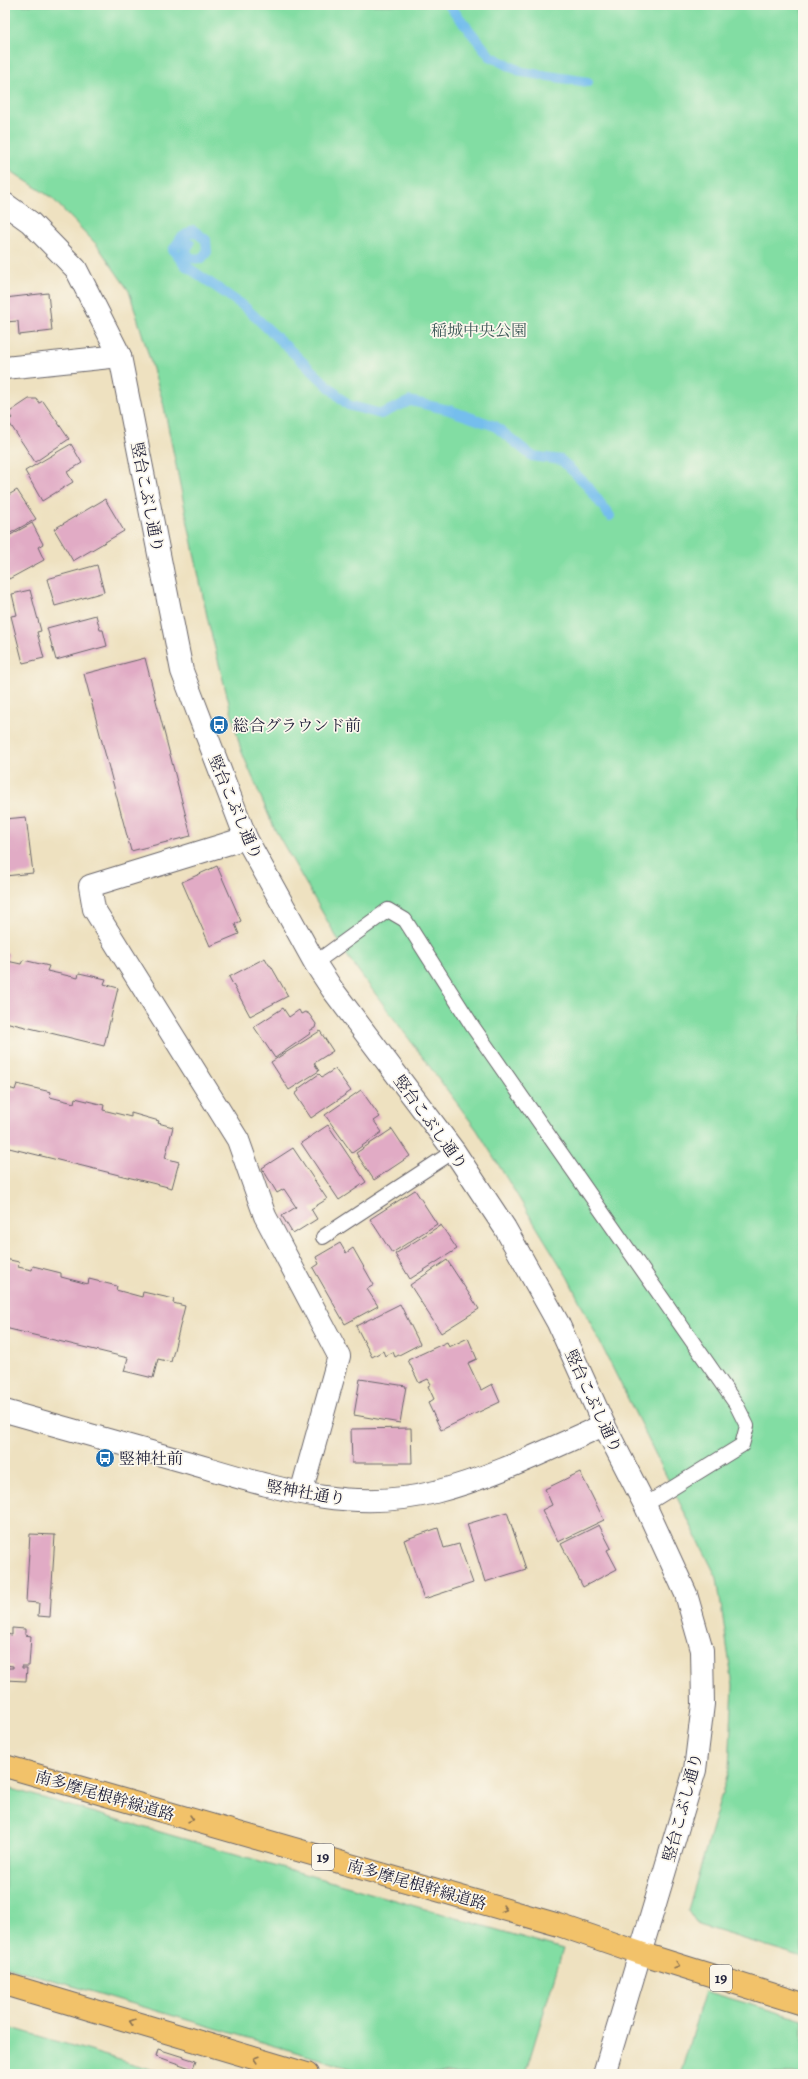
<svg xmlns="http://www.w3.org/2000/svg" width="808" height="2079" viewBox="0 0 808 2079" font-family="Alegreya,'Noto Serif JP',serif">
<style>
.green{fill:#82dda3;stroke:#52806f}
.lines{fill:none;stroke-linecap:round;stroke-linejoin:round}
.stream{stroke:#74beed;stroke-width:10}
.building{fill:#e1abc5}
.service-casing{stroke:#69656a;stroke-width:16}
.minor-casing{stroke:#69656a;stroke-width:24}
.tertiary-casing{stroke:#69656a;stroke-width:24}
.primary-casing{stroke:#69656a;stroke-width:24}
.service{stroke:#fff;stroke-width:14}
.minor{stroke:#fff;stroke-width:22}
.tertiary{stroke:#fff;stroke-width:22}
.primary{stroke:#f2c26a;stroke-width:22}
.oneway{stroke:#8a7252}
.labels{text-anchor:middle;stroke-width:3.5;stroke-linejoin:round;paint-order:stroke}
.shield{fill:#fbf7ec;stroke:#636270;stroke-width:1}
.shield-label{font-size:15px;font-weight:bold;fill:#22223b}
.park-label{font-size:16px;fill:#3f5a5a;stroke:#fbf7ec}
.street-label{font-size:16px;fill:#22223b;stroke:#fbf7ec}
.poi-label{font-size:16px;fill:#22223b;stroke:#fbf7ec;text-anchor:start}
</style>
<rect width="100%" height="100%" fill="#fbf7ec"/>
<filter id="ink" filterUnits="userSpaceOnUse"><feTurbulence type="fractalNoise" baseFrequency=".025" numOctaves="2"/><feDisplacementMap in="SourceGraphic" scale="8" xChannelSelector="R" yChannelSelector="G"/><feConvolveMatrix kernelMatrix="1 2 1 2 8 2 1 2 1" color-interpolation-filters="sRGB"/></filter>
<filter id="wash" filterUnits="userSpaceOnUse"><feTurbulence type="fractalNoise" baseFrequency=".012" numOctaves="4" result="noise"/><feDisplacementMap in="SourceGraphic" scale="16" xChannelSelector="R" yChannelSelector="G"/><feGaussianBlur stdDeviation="0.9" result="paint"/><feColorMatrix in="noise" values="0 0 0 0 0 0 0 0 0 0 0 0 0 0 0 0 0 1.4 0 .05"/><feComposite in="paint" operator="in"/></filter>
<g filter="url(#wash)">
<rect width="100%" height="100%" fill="#eee1c0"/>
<!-- green -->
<g class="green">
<path d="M 5,5 L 803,5 L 803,1957 L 698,1925 L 688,1910 L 729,1769 L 733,1686 L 717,1578 L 568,1278 L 477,1130 L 348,957 L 274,828 L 241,750 L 208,621 L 163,402 L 129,291 L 97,245 L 52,198 L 5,167 Z"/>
<path d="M 5,1787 L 563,1949 L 525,2074 L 370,2074 L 5,1966 Z"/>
<path d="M 705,1991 L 803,2020 L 803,2074 L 680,2074 Z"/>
<path d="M 5,2026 L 167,2074 L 5,2074 Z"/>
</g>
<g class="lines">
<!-- stream -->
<g class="stream">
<path d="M 449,5 L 490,56 L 522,72 L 588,82"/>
<path d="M 190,243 L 185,250 L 190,258 L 201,259 L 207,252 L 206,240 L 193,230 L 181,238 L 173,250 L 186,266 L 245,307 L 348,405 L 381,414 L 410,401 L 449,410 L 495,426 L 532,456 L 561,460 L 586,484 L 610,516"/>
</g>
</g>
<g id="blocks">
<!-- building -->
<g class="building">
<path d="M 48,293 L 52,331 L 19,335 L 18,321 L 5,322 L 5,298 Z"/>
<path d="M 29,399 L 37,399 L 39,403 L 43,401 L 69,439 L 35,462 L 8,421 L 12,418 L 8,413 Z"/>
<path d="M 71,444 L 82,463 L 67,472 L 73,482 L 42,501 L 25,471 Z"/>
<path d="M 17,490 L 36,519 L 5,536 L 5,497 Z"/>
<path d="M 105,499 L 124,531 L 73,561 L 54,529 Z"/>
<path d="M 32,523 L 43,544 L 38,547 L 44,560 L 9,579 L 5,572 L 5,538 Z"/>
<path d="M 97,565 L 104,592 L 55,606 L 47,579 Z"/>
<path d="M 30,590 L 41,631 L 37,632 L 44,658 L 23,663 L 11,616 L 17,615 L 12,594 Z"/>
<path d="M 96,615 L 100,630 L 103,630 L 107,646 L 56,660 L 47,628 Z"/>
<path d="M 145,658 L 191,836 L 131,851 L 84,674 Z"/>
<path d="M 26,817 L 33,873 L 5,876 L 5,819 Z"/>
<path d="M 217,866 L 241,921 L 235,924 L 239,934 L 210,946 L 182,882 Z"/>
<path d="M 5,953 L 9,954 L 7,961 L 21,964 L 23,960 L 49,966 L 47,971 L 78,978 L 79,973 L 106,979 L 104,984 L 118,988 L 104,1046 L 5,1022 Z"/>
<path d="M 265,958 L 269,965 L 271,966 L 288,996 L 250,1016 L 229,977 Z"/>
<path d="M 283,1008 L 289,1017 L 299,1010 L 301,1014 L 305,1012 L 309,1014 L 316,1024 L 315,1028 L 309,1031 L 311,1033 L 275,1058 L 254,1027 Z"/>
<path d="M 320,1031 L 333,1051 L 314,1063 L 319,1071 L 289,1090 L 271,1062 Z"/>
<path d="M 335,1069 L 351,1091 L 311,1118 L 295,1094 L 299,1091 L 298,1089 L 319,1074 L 322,1077 Z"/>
<path d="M 17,1084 L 51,1092 L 50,1097 L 74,1103 L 75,1098 L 104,1105 L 103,1110 L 131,1117 L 131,1113 L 159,1121 L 158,1123 L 173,1127 L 165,1158 L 179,1162 L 172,1188 L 5,1147 L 5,1087 L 15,1090 Z"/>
<path d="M 361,1090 L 380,1117 L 374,1121 L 382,1132 L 352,1153 L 325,1115 Z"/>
<path d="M 328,1125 L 366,1182 L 339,1200 L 301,1143 Z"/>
<path d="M 392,1129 L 410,1156 L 374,1180 L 356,1153 Z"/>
<path d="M 293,1148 L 327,1199 L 311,1209 L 317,1219 L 293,1234 L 282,1216 L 296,1207 L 284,1189 L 277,1193 L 262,1168 Z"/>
<path d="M 415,1190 L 437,1224 L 392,1253 L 370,1219 Z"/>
<path d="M 441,1225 L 457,1249 L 410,1279 L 395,1254 Z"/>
<path d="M 340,1243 L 346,1253 L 353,1248 L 374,1285 L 367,1289 L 378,1306 L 345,1324 L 313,1268 L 319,1264 L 316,1257 Z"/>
<path d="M 5,1259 L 19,1262 L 18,1267 L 32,1270 L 33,1266 L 61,1273 L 61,1277 L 88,1284 L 89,1279 L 117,1286 L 116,1290 L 142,1297 L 143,1292 L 174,1299 L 173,1303 L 185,1306 L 171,1362 L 158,1359 L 153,1378 L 124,1371 L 128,1358 L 5,1328 Z"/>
<path d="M 447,1260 L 479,1309 L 441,1333 L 410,1285 Z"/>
<path d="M 400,1304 L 420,1344 L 395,1357 L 393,1352 L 385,1356 L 383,1351 L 372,1357 L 356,1326 Z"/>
<path d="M 468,1338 L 477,1359 L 468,1363 L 481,1390 L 492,1384 L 500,1402 L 441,1430 L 428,1403 L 434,1399 L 428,1386 L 431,1384 L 428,1379 L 419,1383 L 408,1360 L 447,1342 L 449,1347 Z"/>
<path d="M 360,1379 L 406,1386 L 400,1423 L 354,1415 Z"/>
<path d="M 411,1428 L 412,1463 L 352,1463 L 351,1429 Z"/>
<path d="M 580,1472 L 604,1520 L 558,1542 L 542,1510 L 552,1505 L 545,1489 Z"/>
<path d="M 507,1512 L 526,1569 L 485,1582 L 467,1524 Z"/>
<path d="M 599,1525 L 611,1548 L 607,1550 L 617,1569 L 583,1587 L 561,1544 Z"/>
<path d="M 438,1528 L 444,1548 L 459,1544 L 473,1583 L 424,1599 L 404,1540 Z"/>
<path d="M 30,1534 L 55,1535 L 50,1617 L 38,1616 L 39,1603 L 26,1602 Z"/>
<path d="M 12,1628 L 25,1629 L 25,1635 L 31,1636 L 29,1666 L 22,1666 L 22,1668 L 27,1668 L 26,1681 L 5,1680 L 6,1668 L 13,1668 L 13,1666 L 5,1665 L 5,1634 L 12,1635 Z"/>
<path d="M 158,2049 L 196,2061 L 193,2069 L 156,2056 Z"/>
</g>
</g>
</g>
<g filter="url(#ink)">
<use href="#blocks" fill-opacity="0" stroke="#69656a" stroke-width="1"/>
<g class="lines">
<!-- service casing -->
<g class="service-casing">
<g id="service">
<path d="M 315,963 L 388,910 L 405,920 L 473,1027 L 736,1404 L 747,1426 L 742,1445 L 645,1505"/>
<path d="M 323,1237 L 454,1151"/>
</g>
</g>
<!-- minor casing -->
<g class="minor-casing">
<g id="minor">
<path d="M 5,368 L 120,356"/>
<path d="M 246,838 L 90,886 L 94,909 L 238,1140 L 265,1216 L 339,1356 L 301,1493"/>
</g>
</g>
<!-- tertiary casing -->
<g class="tertiary-casing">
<g id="tertiary">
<path d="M 5,204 L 30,222 L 76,269 L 120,356 L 182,671 L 246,838 L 315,963 L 332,989 L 454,1151 L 505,1228 L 558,1323 L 604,1425 L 645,1505 L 686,1594 L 702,1650 L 703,1704 L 695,1770 L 604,2074"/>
<path d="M 5,1411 C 64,1428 124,1444 183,1461 C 267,1485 347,1515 435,1492 C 494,1477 549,1449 604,1425"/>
</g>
</g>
<!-- primary casing -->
<g class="primary-casing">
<g id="primary">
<path d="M 5,1766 L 559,1925 L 640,1953 L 803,2004"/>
<path d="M 5,1984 L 307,2074"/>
</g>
</g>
<!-- service -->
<use href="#service" class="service"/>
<!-- minor -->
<use href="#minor" class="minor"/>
<!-- tertiary -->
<use href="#tertiary" class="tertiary"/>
<!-- primary -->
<use href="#primary" class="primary"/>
</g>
<!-- one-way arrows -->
<defs><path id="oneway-chevron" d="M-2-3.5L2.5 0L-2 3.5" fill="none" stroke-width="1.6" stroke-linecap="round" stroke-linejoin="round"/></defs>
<g class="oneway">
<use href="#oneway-chevron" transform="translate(191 1819) rotate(16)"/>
<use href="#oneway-chevron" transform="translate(504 1909) rotate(16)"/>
<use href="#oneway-chevron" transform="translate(677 1965) rotate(17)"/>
<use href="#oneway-chevron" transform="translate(132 2022) rotate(-163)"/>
<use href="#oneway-chevron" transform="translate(256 2059) rotate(-163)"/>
</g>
</g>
<!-- icons -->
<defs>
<g id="bus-disc" transform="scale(1)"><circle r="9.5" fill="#1f6fb2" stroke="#fbf7ec"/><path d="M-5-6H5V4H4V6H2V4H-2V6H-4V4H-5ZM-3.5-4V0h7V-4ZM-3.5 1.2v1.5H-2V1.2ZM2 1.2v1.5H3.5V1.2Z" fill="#fff"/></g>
</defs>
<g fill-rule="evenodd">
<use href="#bus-disc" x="219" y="725"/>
<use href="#bus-disc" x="105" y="1458"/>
</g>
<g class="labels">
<!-- shield labels -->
<g class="shield">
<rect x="312" y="1844" width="22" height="26" rx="3"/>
<rect x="710" y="1965" width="22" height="26" rx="3"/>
</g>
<g class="shield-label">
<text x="323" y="1862">19</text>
<text x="721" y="1983">19</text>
</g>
<!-- park labels -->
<g class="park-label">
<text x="479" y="336">稲城中央公園</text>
</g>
<!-- street labels -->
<g class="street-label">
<text transform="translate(148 497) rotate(79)" y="6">竪台こぶし通り</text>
<text transform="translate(236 807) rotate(67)" y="6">竪台こぶし通り</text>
<text transform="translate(431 1122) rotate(54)" y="6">竪台こぶし通り</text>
<text transform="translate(594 1401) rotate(65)" y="6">竪台こぶし通り</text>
<text transform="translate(306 1492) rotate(10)" y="6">竪神社通り</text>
<text transform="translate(105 1795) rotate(16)" y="6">南多摩尾根幹線道路</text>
<text transform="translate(682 1807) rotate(-75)" y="6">竪台こぶし通り</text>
<text transform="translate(417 1884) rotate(16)" y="6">南多摩尾根幹線道路</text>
</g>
<!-- poi labels -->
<g class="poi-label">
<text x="233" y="731">総合グラウンド前</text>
<text x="119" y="1464">竪神社前</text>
</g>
</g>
<!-- margin -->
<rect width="808" height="2079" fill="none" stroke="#fbf7ec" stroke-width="20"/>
</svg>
